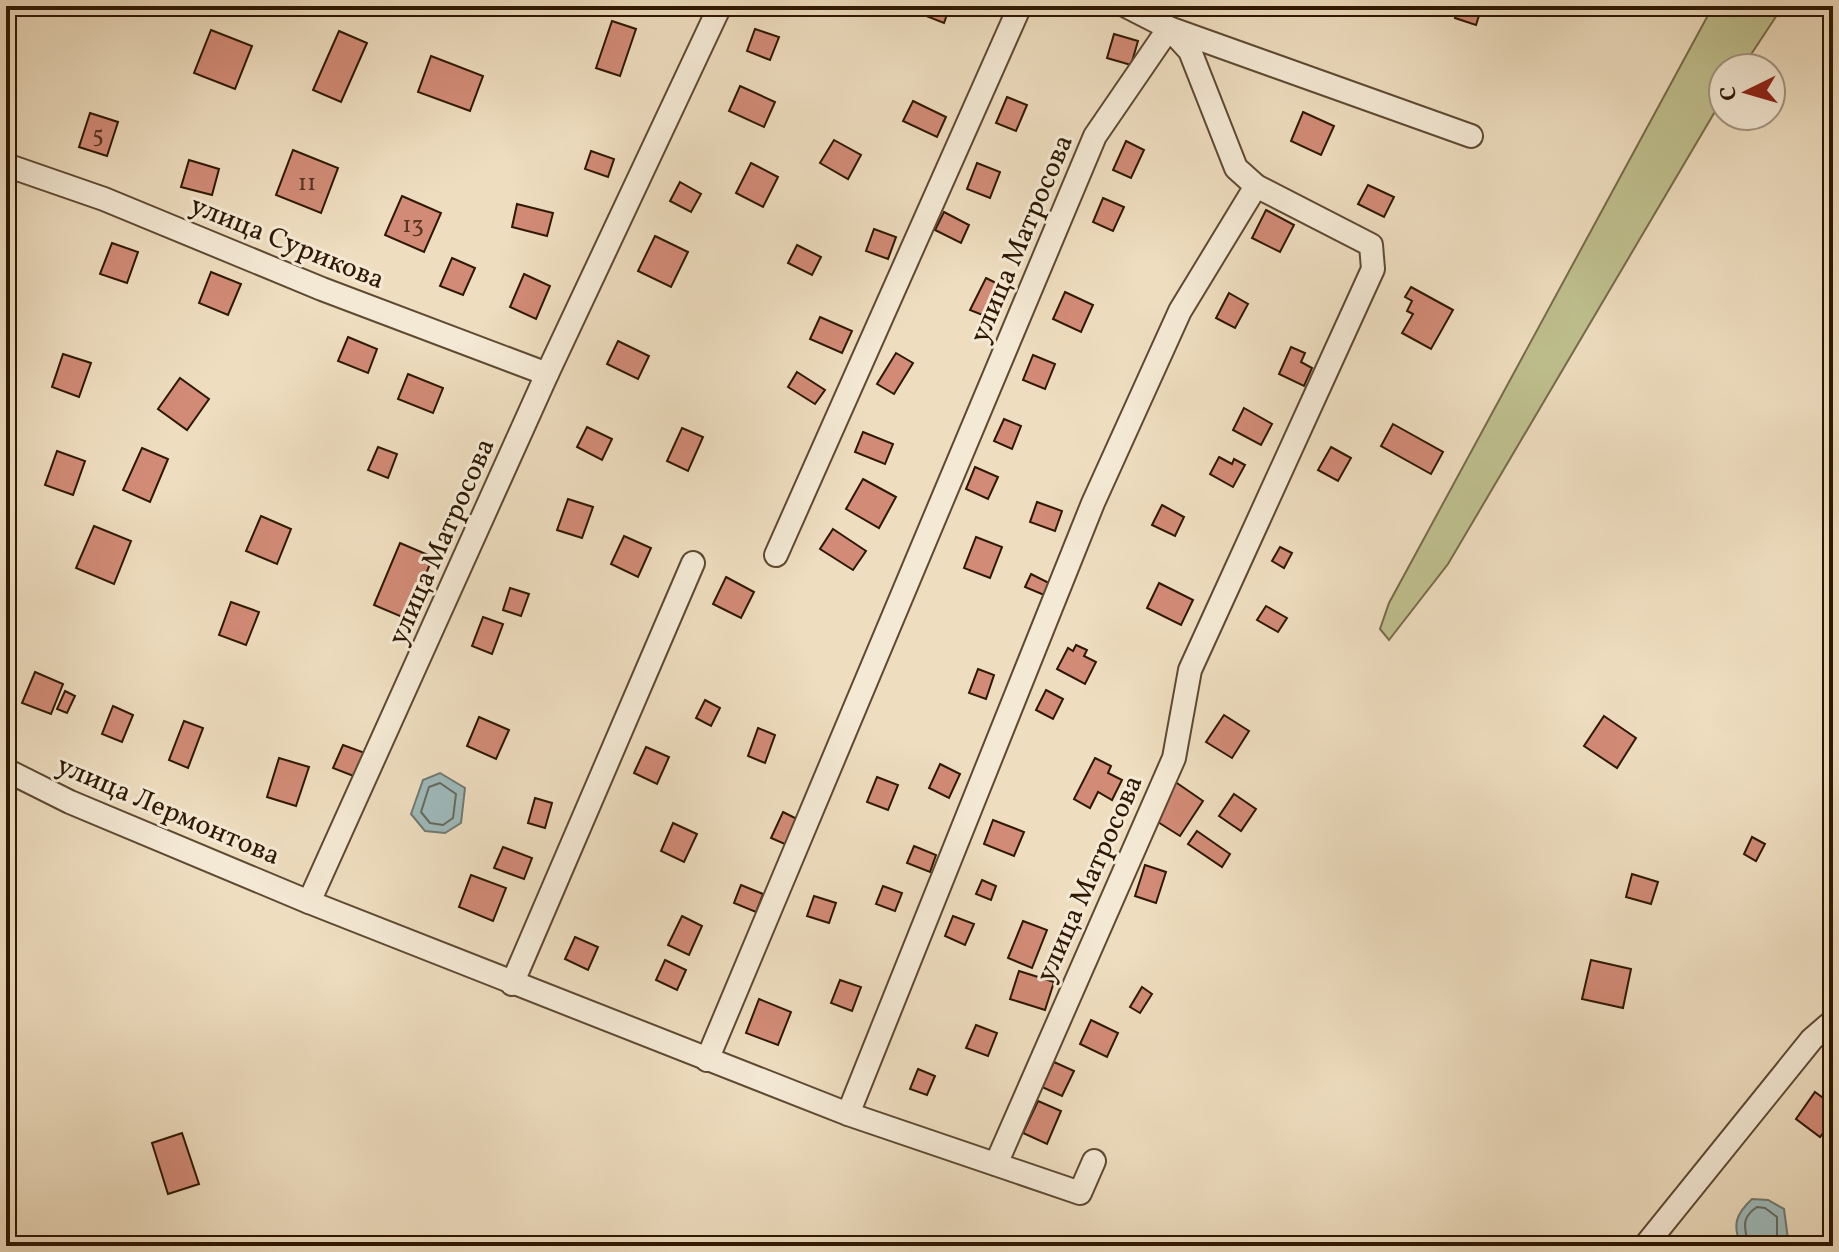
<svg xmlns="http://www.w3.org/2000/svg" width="1839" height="1252" viewBox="0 0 1839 1252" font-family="Vollkorn,serif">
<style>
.green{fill:#bfbf8e;stroke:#766c48;stroke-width:2}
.water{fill:#9ebabb;stroke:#717971;stroke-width:2}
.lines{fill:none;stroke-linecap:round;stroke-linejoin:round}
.shore{stroke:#66695e;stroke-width:2}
.building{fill:#d28b77;stroke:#2e1802;stroke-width:2}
.minor-casing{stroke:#5e4931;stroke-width:26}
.minor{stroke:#f4e9d5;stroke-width:22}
.labels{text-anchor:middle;stroke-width:6;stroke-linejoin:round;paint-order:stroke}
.number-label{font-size:24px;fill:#57351f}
.street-label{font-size:28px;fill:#2e1802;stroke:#f4e9d5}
</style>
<rect width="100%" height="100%" fill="#eeddbf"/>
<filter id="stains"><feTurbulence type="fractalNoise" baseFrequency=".0025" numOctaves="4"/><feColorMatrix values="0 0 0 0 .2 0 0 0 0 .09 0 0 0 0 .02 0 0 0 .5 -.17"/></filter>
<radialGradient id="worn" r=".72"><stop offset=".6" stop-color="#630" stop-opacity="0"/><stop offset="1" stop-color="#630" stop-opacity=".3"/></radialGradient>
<!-- green -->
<path class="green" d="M 1713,6 L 1783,6 L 1742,68 L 1723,68 L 1723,98 L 1448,564 L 1389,640 L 1380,629 L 1389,603 Z"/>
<!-- water -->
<g class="water">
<path d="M 440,773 L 465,788 L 461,823 L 445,833 L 425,831 L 411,814 L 423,780 Z"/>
<path d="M 1752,1199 L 1768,1200 L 1784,1209 L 1788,1239 L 1784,1246 L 1741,1245 C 1732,1225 1736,1214 1752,1199 Z"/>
</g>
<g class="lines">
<!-- shore -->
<g class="shore">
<path d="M 440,783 L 456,794 L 453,818 L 443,825 L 430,823 L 421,812 L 429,787 Z"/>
<path d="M 1748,1246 C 1746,1229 1739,1219 1757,1207 L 1765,1208 L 1777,1217 L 1777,1246"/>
</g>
</g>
<!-- building -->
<g class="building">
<path d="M 918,6 L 950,6 L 944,23 L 916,12 Z"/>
<path d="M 1459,6 L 1482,6 L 1476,25 L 1455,18 Z"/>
<path d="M 612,21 L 636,29 L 620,76 L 596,68 Z"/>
<path d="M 755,29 L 779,37 L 770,60 L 747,51 Z"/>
<path d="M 211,30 L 252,46 L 235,89 L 194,73 Z"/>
<path d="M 339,31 L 367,43 L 341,102 L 313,90 Z"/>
<path d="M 1114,34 L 1138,41 L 1131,65 L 1107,58 Z"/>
<path d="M 431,56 L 483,76 L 470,111 L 418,92 Z"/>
<path d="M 740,86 L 775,102 L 764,127 L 729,111 Z"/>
<path d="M 1007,97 L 1027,105 L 1016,131 L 996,123 Z"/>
<path d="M 913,101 L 946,117 L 937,137 L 903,121 Z"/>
<path d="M 1303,112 L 1334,126 L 1321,155 L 1291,141 Z"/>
<path d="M 90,113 L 118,122 L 107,156 L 79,147 Z"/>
<path d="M 834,140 L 861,155 L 848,179 L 820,163 Z"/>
<path d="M 1126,141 L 1144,150 L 1131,178 L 1113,170 Z"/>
<path d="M 293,150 L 338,168 L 321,213 L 276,195 Z"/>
<path d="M 591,151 L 614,159 L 608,177 L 585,169 Z"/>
<path d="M 189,160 L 219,169 L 212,195 L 181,187 Z"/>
<path d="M 751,163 L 778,177 L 763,207 L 736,193 Z"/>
<path d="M 977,163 L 1000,172 L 990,198 L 967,189 Z"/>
<path d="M 680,182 L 701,194 L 691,212 L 670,201 Z"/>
<path d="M 1368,185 L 1394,197 L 1384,217 L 1358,204 Z"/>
<path d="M 402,196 L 441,213 L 424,252 L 385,235 Z"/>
<path d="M 1103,198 L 1124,207 L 1113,231 L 1093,222 Z"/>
<path d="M 517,204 L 553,213 L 547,236 L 512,227 Z"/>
<path d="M 1266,210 L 1294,225 L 1280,252 L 1252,238 Z"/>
<path d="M 944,212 L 969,225 L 961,243 L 935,230 Z"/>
<path d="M 874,229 L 896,237 L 888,259 L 866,251 Z"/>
<path d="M 655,236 L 688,252 L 671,287 L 638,271 Z"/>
<path d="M 112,243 L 138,252 L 127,283 L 100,274 Z"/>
<path d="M 797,245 L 821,257 L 812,275 L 788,263 Z"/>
<path d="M 452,258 L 475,268 L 463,295 L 440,286 Z"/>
<path d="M 211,272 L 241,284 L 228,315 L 199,303 Z"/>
<path d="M 524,274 L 550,286 L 536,319 L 510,307 Z"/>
<path d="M 986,278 L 1000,285 L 985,316 L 970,310 Z"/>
<path d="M 1411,287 L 1453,310 L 1431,349 L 1402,333 L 1413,314 L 1407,311 L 1412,301 L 1405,297 Z"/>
<path d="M 1065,292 L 1093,305 L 1081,332 L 1053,319 Z"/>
<path d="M 1229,293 L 1248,304 L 1235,328 L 1216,318 Z"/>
<path d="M 820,317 L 852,331 L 842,353 L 810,339 Z"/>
<path d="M 348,337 L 377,349 L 368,373 L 338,361 Z"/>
<path d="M 618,341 L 649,356 L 638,379 L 607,364 Z"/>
<path d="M 1291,347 L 1305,353 L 1301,362 L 1312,368 L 1304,386 L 1279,374 Z"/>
<path d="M 896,353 L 913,363 L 894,394 L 877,384 Z"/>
<path d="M 63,354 L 91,363 L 79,397 L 52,387 Z"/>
<path d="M 1033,355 L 1055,364 L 1045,389 L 1023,380 Z"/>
<path d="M 797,372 L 825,390 L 815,404 L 788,387 Z"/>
<path d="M 408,374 L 443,388 L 433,413 L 398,399 Z"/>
<path d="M 180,378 L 209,399 L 187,430 L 158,409 Z"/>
<path d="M 1244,408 L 1272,424 L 1261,445 L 1233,430 Z"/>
<path d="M 1004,419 L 1021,426 L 1012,449 L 994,441 Z"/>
<path d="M 1393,424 L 1443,452 L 1431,474 L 1381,446 Z"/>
<path d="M 587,427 L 612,439 L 602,460 L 577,447 Z"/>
<path d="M 682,428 L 703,437 L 688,471 L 667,461 Z"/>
<path d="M 863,432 L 893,444 L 885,464 L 855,452 Z"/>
<path d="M 378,447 L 397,454 L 388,478 L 368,470 Z"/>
<path d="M 1331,447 L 1351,458 L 1338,481 L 1318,470 Z"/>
<path d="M 142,448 L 168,459 L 150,502 L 123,490 Z"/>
<path d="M 57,451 L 85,461 L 73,495 L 45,485 Z"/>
<path d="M 1219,457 L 1232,464 L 1234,459 L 1245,465 L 1233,487 L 1210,474 Z"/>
<path d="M 975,467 L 998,477 L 988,499 L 966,489 Z"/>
<path d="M 863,479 L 896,497 L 879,528 L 846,509 Z"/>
<path d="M 568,499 L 593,507 L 582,538 L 557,530 Z"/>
<path d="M 1037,502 L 1062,511 L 1055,531 L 1030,522 Z"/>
<path d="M 1162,505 L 1184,517 L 1175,536 L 1152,525 Z"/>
<path d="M 261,516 L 291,529 L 277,564 L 246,551 Z"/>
<path d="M 94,526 L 131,541 L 114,584 L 76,568 Z"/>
<path d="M 833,529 L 866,551 L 853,570 L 820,549 Z"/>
<path d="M 624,536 L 651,548 L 638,577 L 611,564 Z"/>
<path d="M 976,537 L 1002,547 L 990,578 L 964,568 Z"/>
<path d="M 400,543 L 433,557 L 407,619 L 374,605 Z"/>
<path d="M 1280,547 L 1292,553 L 1284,568 L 1272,561 Z"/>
<path d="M 1031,574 L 1049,583 L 1044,595 L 1025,587 Z"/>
<path d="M 726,577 L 754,592 L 741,618 L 713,604 Z"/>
<path d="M 1159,583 L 1193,600 L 1181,625 L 1147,608 Z"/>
<path d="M 510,588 L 529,594 L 521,616 L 503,610 Z"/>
<path d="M 231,602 L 259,612 L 246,645 L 219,635 Z"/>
<path d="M 1266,606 L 1287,618 L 1278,632 L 1257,620 Z"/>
<path d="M 483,617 L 503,624 L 492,654 L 472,646 Z"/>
<path d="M 1076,645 L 1087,650 L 1084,656 L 1096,662 L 1085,684 L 1057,669 L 1068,648 L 1073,651 Z"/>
<path d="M 978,669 L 994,675 L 986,699 L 969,693 Z"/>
<path d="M 35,672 L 63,684 L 51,714 L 22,703 Z"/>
<path d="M 1046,690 L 1063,699 L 1053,719 L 1036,710 Z"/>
<path d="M 65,691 L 75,696 L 67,713 L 57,709 Z"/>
<path d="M 705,700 L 720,708 L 711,726 L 696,718 Z"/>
<path d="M 113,706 L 133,715 L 122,742 L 102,734 Z"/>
<path d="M 1224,715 L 1249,731 L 1232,758 L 1206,742 Z"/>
<path d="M 1604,716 L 1636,738 L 1617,768 L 1584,746 Z"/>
<path d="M 479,717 L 509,730 L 496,759 L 467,746 Z"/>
<path d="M 184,721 L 203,728 L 188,768 L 169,760 Z"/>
<path d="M 758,728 L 775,735 L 765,763 L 748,756 Z"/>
<path d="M 343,745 L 365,753 L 356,777 L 333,768 Z"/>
<path d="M 646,747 L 669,757 L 657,784 L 634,773 Z"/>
<path d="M 279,758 L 309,767 L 296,806 L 267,797 Z"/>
<path d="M 1095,758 L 1111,766 L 1108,773 L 1122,780 L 1112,800 L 1098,792 L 1090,808 L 1074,799 Z"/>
<path d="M 940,764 L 960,774 L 949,798 L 929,788 Z"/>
<path d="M 877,777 L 898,785 L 888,810 L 867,802 Z"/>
<path d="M 1174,781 L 1203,801 L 1180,836 L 1150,817 Z"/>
<path d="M 1234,794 L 1256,809 L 1241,831 L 1219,816 Z"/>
<path d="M 535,798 L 552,803 L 545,828 L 528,823 Z"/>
<path d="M 783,812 L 799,820 L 787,845 L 771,838 Z"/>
<path d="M 993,820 L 1024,832 L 1014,856 L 984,844 Z"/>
<path d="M 673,823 L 697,834 L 684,862 L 661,851 Z"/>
<path d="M 1197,831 L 1230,854 L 1222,867 L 1188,844 Z"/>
<path d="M 1752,837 L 1765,844 L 1756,861 L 1744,854 Z"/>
<path d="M 914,846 L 936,855 L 930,872 L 907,863 Z"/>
<path d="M 503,847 L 532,858 L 524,879 L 494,868 Z"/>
<path d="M 1145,865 L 1166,872 L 1156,903 L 1135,896 Z"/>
<path d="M 1632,874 L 1658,882 L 1651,904 L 1626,897 Z"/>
<path d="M 471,875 L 506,888 L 493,921 L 459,907 Z"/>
<path d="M 982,880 L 996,886 L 991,900 L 976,894 Z"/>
<path d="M 741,885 L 763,894 L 756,912 L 734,903 Z"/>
<path d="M 883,886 L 902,893 L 895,911 L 876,904 Z"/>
<path d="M 814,896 L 836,903 L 829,923 L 807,916 Z"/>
<path d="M 682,916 L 702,926 L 689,955 L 668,945 Z"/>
<path d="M 953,916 L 974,924 L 965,945 L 945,936 Z"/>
<path d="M 1023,921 L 1047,930 L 1032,968 L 1008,958 Z"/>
<path d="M 575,937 L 598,947 L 588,970 L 565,959 Z"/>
<path d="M 665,960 L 686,970 L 677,990 L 656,980 Z"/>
<path d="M 1591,960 L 1631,969 L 1623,1008 L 1582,999 Z"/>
<path d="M 1019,971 L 1054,982 L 1045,1010 L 1010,999 Z"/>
<path d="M 840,980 L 861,987 L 852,1011 L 831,1003 Z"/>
<path d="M 1142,987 L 1152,994 L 1140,1013 L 1130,1007 Z"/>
<path d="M 759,999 L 791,1012 L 778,1045 L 746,1033 Z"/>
<path d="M 1091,1020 L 1118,1033 L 1107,1057 L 1080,1044 Z"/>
<path d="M 976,1025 L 997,1033 L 988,1056 L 966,1048 Z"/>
<path d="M 1054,1062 L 1074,1071 L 1062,1096 L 1042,1087 Z"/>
<path d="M 918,1069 L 935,1076 L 927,1095 L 910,1089 Z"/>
<path d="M 1815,1092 L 1833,1105 L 1833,1120 L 1820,1137 L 1796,1119 Z"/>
<path d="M 1038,1101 L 1061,1111 L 1047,1144 L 1023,1133 Z"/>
<path d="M 182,1133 L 199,1184 L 168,1194 L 152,1143 Z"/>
</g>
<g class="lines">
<!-- minor casing -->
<g class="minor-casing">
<g id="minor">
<path d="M 720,6 L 547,374 L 309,902 L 848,1114 L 1080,1193 L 1094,1161"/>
<path d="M 1126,6 L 1169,28 L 1471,136"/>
<path d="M 6,165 L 104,199 L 322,289 L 547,374"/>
<path d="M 776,555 L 1020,6"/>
<path d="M 6,770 L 70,802 L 309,902"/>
<path d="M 512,984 L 693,563"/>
<path d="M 707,1060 L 1095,136 L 1169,28 L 1190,51 L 1236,168 L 1256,186 L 1180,311 L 1093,503 L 848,1114"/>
<path d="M 996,1164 L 1174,758 L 1190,670 L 1373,269 L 1371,245 L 1256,186"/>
<path d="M 1645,1246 L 1812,1039 L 1833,1021"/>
</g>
</g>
<!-- minor -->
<use href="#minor" class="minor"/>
</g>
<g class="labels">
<!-- number labels -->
<g class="number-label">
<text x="98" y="142">5</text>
<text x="307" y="190">11</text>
<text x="413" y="232">13</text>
</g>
<!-- street labels -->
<g class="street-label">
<text transform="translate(1020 238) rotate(-67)" y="10">улица Матросова</text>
<text transform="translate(288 241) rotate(22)" y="10">улица Сурикова</text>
<text transform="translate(440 541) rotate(-66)" y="10">улица Матросова</text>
<text transform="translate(169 809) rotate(23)" y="10">улица Лермонтова</text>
<text transform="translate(1088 878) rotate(-66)" y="10">улица Матросова</text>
</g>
</g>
<!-- margin -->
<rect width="1839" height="1252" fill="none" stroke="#eeddbf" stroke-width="32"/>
<rect x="8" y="8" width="1823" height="1236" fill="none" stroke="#2e1802" stroke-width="4"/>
<rect x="16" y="16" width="1807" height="1220" fill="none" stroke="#2e1802" stroke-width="2"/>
<!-- north arrow -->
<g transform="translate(1747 92) rotate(265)"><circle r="38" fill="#f4e9d5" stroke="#a59581" stroke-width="2"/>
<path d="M0-6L14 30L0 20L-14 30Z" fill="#8f2418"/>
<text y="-12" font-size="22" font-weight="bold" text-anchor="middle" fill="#2e1802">С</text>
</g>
<rect width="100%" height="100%" filter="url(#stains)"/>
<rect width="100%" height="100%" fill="url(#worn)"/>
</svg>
